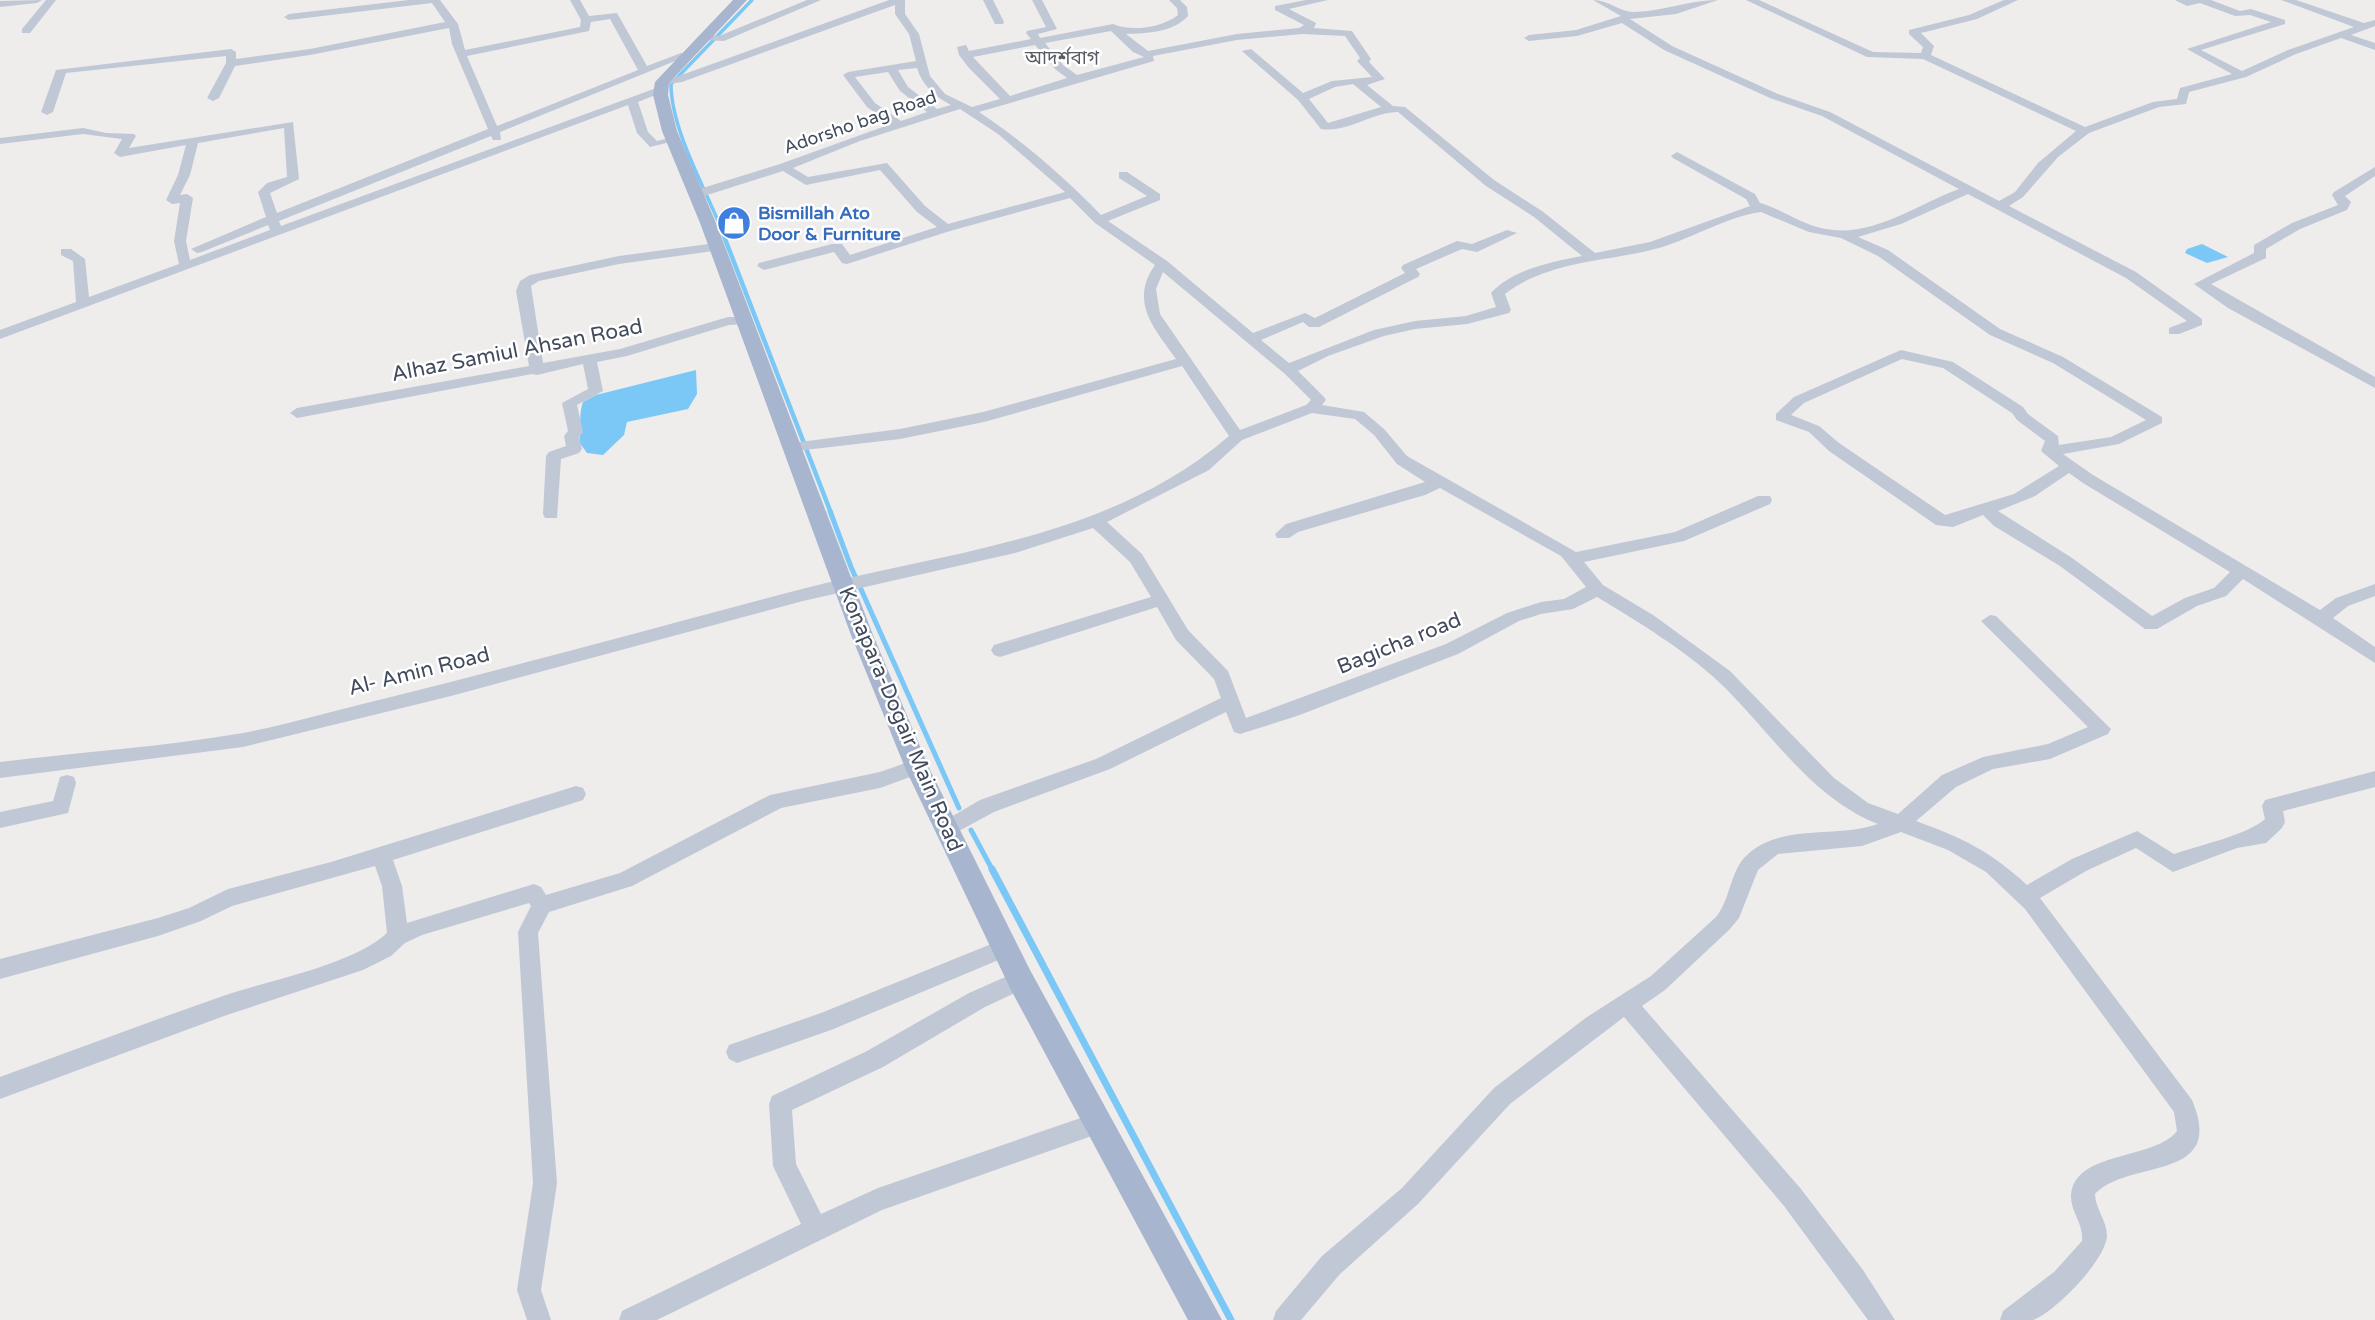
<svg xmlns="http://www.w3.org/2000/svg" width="2375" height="1320" viewBox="0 0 2375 1320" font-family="'Varela Round','Noto Sans Bengali',sans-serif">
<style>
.water{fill:#7bc8f6}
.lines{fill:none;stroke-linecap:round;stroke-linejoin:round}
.stream-far3{stroke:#7bc8f6;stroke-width:3.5}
.stream-far2{stroke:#7bc8f6;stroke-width:4.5}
.stream-far1{stroke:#7bc8f6;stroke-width:5}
.stream{stroke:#7bc8f6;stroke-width:7}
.minor{fill:#c0c8d6;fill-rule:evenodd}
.major{fill:#a8b5cf;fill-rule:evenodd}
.labels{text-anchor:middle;stroke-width:5;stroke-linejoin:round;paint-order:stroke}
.far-street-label{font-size:18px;fill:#424b5c;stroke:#fff}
.far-shop-label{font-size:18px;font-weight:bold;fill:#366cbe;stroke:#fff;text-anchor:start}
.far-neighbourhood-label{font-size:19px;fill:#585b62;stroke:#fff}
.street-label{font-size:21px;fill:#424b5c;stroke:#fff}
</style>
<rect width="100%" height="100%" fill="#efecec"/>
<!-- water -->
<g class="water">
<path d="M 2202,244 L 2228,257 L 2207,263 L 2185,253 L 2187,249 Z"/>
<path d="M 696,370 L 697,394 L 688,409 L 627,422 L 624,435 L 603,455 L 587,453 L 579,442 C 582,428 578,416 583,402 L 596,395 Z"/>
</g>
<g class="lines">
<!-- stream-far3 -->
<path class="stream-far3" d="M 721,228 C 704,186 671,129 671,84 L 752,0"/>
<!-- stream-far2 -->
<path class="stream-far2" d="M 720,226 L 831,513"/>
<!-- stream-far1 -->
<g class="stream-far1">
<path d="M 830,511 L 851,567 L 959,808"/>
<path d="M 971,830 L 993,871"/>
</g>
<!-- stream -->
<path class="stream" d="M 992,869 L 1231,1320"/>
<!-- minor -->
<g class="minor">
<path d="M 42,0 L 37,3 L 0,7 L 0,1 Z"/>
<path d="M 46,0 L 56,0 L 30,33 L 22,33 L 22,29 Z"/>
<path d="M 409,0 L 440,0 L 458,24 L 465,50 L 580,27 L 581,20 L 570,0 L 580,0 L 589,16 L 617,13 L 647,66 L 681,53 L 690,55 L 500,132 L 501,140 L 493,140 L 491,136 L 279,221 L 281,226 L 659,87 L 663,88 L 663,92 L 638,102 L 648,132 L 657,141 L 673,137 L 679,140 L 650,147 L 637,133 L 628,105 L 0,339 L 0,330 L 76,302 L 73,261 L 61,255 L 61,249 L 71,249 L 85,259 L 89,297 L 179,264 L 174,241 L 180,203 L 172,204 L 166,200 L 178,175 L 186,145 L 120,157 L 114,153 L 122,139 L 83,134 L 0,144 L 0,138 L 83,128 L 106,133 L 134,134 L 136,136 L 129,148 L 293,122 L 299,179 L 270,193 L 277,213 L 488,129 L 452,44 L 449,28 L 310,55 L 235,66 L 219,98 L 213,101 L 207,98 L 226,63 L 226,56 L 66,73 L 53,112 L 47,115 L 41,112 L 56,70 L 231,49 L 236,52 L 236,59 L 310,49 L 445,22 L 432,3 L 289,20 L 284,17 L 289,14 ZM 610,19 L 638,70 L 497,126 L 467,56 L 589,31 L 591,22 ZM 284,128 L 287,177 L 267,183 L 258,192 L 266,217 L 191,249 L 197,253 L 202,252 L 268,225 L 270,230 L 190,260 L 186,241 L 193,198 L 187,194 L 180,195 L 190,175 L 198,143 Z"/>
<path d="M 807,0 L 821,0 L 724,41 L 704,40 L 699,37 L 704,34 L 719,36 Z"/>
<path d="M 889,0 L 905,0 L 905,14 L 919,34 L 930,76 L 945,94 L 972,107 L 1000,99 L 969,68 L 959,55 L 957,47 L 966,45 L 969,51 L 1031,39 L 1026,33 L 1027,31 L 1046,27 L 1032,0 L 1042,0 L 1057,29 L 1038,34 L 1040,38 L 1113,24 C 1130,32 1162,28 1178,15 L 1177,8 L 1169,0 L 1180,0 L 1187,7 L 1188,16 C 1172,33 1148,33 1126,34 L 1148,51 L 1237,34 L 1299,28 L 1304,25 L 1275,10 L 1275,6 L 1306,0 L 1328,0 L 1289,9 L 1316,23 L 1314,28 L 1352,31 L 1371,59 L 1369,62 L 1385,79 L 1367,85 L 1393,106 L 1405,107 L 1494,180 L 1542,211 L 1595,253 L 1650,242 L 1750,206 L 1746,199 L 1673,158 L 1671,156 L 1677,152 L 1755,194 L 1760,203 C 1781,209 1800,223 1821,228 C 1870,240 1915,205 1959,189 L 1822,116 L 1770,98 L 1664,50 L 1622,23 L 1577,36 L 1529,41 L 1524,38 L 1529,35 L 1576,30 L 1621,16 L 1593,0 C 1609,0 1621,13 1635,12 C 1663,11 1690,0 1718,0 L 1676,14 L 1630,19 L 1672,46 L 1778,94 L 1830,112 L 1999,201 L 2015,192 L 2038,163 L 2076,131 L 1923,59 L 1867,57 L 1746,0 L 1759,0 L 1873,52 L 1921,53 L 1923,47 L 1909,34 L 1909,30 L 1969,15 L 2004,0 L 2018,0 L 1977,19 L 1921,33 L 1934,46 L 1931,55 L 2085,127 L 2153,102 L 2177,99 L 2180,88 L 2232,74 L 2187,49 L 2271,22 L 2250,15 L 2235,16 L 2200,3 L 2187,6 L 2175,0 L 2211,0 L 2240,11 L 2251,9 L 2285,20 L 2285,24 L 2201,50 L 2242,71 L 2288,50 L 2354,27 L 2281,0 L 2296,0 L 2364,23 L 2375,20 L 2375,26 L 2351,35 L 2375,43 L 2375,50 L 2341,38 L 2296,54 L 2246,77 L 2189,92 L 2186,104 L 2159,107 L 2089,133 L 2058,157 L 2023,197 L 2009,206 L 2136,272 L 2202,319 L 2202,325 L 2179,334 L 2169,334 L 2169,328 L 2187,321 L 2126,278 L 1968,194 L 1901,224 L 1858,237 L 1888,250 L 2000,329 L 2063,357 L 2162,417 L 2162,423 L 2119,444 L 2063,454 L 2093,475 L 2320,610 L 2336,598 L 2375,584 L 2375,596 L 2348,606 L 2333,618 L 2375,647 L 2375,663 L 2243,579 L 2226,596 L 2197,606 L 2157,629 L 2145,629 L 2060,566 L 1994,526 L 1983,515 L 1953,527 L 1936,525 L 1829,451 L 1809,432 L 1776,420 L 1776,414 L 1794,397 L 1901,350 L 1953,362 L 2023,407 L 2028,414 L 2058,436 L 2059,445 L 2111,437 L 2146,420 L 2053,363 L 1990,335 L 1878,256 L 1841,238 L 1809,232 L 1761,212 C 1726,217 1693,238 1659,248 C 1608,262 1549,260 1505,294 L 1511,310 L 1509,313 L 1467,324 L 1415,329 L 1384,336 L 1328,356 L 1298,371 L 1324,397 L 1326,400 L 1322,405 L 1364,412 L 1384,429 L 1407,456 L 1576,552 L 1675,532 L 1758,496 L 1770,496 L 1772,500 L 1770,504 L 1684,541 L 1584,562 L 1603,585 L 1653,615 L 1730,671 L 1834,778 L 1868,803 L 1898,814 L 1942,775 L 1983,757 L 2048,744 L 2088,727 L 1981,621 L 1990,615 L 1996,616 L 2111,729 L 2108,734 L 2050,759 L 1993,769 L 1956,787 L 1916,821 C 1963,838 1990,851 2027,885 L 2072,859 L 2137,831 L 2174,854 C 2198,846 2249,834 2265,819 L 2262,806 L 2265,800 L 2375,771 L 2375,787 L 2283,811 L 2285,822 L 2282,828 L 2266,843 L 2237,848 L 2173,872 L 2136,848 L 2086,871 L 2040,898 L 2192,1100 C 2227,1183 2129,1158 2095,1194 C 2095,1208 2107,1221 2107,1236 C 2106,1260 2054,1313 2033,1320 C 2024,1320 2009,1320 2000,1320 L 2003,1311 L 2054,1272 L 2082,1241 C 2084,1224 2070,1211 2071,1195 C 2075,1150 2153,1161 2177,1131 L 2174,1112 L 2025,909 L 1986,872 L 1948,850 L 1901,832 L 1862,846 L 1778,854 L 1758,870 L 1739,918 L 1730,929 L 1665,990 L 1642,1006 L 1801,1189 L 1863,1270 L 1895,1320 L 1868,1320 L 1784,1206 L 1624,1017 L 1510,1104 L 1418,1204 L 1340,1274 L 1301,1320 L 1273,1320 L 1276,1311 L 1322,1256 L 1402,1188 L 1494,1088 L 1587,1017 L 1651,976 L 1716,917 C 1730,900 1730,874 1744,858 C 1777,822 1836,839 1878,824 C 1811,798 1770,731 1720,683 C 1685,650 1637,621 1597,597 L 1573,609 L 1541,614 L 1519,621 L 1458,654 L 1297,716 L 1240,734 L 1234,732 L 1226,712 L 1110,769 L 994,812 L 946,838 L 939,836 L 936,830 L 939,824 L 980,800 L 1096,759 L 1221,698 L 1214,679 L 1176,640 L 1157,607 L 1000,657 L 994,655 L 991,650 L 994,645 L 1151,597 L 1130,562 L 1093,528 L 1015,553 L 803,601 L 451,696 L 243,747 L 0,778 L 0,762 C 80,752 163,747 243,733 C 291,724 339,709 387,698 C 524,664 661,626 798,590 C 945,552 1109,540 1229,436 L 1182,366 L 984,422 L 900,439 L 787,452 L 784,448 L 787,444 L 792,443 L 900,429 L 983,412 L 1176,359 C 1154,328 1129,302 1155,265 L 1095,223 L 1070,198 L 950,231 L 847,264 L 842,263 L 834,252 L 764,270 L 757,266 L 759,263 L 832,244 L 842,244 L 850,255 L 937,227 L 917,212 L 880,170 L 806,185 L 783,171 L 701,197 L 693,197 L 693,191 L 780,164 L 891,124 L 867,107 L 843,75 L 848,72 L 916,61 L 909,34 L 895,14 L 895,5 L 682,82 L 662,85 L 657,82 L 658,80 L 676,77 ZM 1111,31 L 1133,52 L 1144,57 L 1077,75 L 1063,65 L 1045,43 ZM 1302,34 L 1345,36 L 1360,58 L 1357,61 L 1372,77 L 1332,81 L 1303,93 L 1251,49 L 1242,51 L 1298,100 L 1321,129 C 1347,133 1373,112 1398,112 L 1486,186 L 1534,217 L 1582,256 C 1552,262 1513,269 1491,293 L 1496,307 L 1466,316 L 1415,321 L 1374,330 L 1289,363 L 1261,340 L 1303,322 L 1309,327 L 1319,327 L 1418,277 L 1420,274 L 1416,269 L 1462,249 L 1477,252 L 1517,233 L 1507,230 L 1472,244 L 1457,241 L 1403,265 L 1401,268 L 1405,273 L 1315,318 L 1305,313 L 1253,333 L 1167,261 L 1108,221 L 1160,200 L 1160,194 L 1127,172 L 1119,172 L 1119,178 L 1147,196 L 1101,215 C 1063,176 1024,142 979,112 L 1154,61 L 1153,56 L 1237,40 ZM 1035,45 L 1055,69 L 1067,78 L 1010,96 L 973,57 ZM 917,68 C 922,85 935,97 951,105 L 937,109 L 908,87 L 898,70 ZM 888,72 L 900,91 L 927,112 L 901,121 L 875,103 L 855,77 ZM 1353,84 L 1381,107 L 1328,123 L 1309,99 L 1335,87 ZM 960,109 L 998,134 L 1065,192 L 948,224 L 925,206 L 887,163 L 808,177 L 793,168 L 860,141 ZM 1163,272 L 1285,374 L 1311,400 L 1306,405 L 1240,430 L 1160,314 L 1156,289 ZM 1902,359 L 1943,368 L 2012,413 L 2017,420 L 2045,441 L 2041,451 L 2059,466 L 2014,494 L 1945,515 L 1839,443 L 1819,426 L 1791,415 L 1804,403 ZM 1312,413 L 1355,419 L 1374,435 L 1397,464 L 1425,482 L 1286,524 L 1275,534 L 1277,538 L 1289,538 L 1298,532 L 1425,495 L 1440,488 L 1561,556 L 1586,587 L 1564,599 L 1541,602 L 1507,613 L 1446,644 L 1246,718 L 1228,671 L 1188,630 L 1142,554 L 1107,522 L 1209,470 L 1242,440 ZM 2069,473 L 2083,483 L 2230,572 L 2214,588 L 2185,598 L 2152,616 L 2072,558 L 1998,511 L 2035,496 Z"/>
<path d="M 983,0 L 993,0 L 1004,22 L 1003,24 L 995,24 Z"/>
<path d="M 2375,167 L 2375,176 L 2345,196 L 2351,202 L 2347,210 L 2300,229 L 2266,249 L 2266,258 L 2211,284 L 2375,377 L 2375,388 L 2228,308 L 2194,284 L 2254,253 L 2254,245 L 2292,223 L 2338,205 L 2332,195 L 2334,192 Z"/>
<path d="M 716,243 L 721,244 L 721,250 L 619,264 L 539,281 L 531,286 L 543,363 L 620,349 L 728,317 L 743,317 L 750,321 L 748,324 L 729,325 L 627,356 L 597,362 L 603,391 L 577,405 L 583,432 L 579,437 L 582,449 L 579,453 L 561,459 L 557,518 L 545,518 L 543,514 L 546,456 L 549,452 L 566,446 L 564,436 L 568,431 L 562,403 L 588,389 L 583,364 L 537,375 L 532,374 L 297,418 L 290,413 L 297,408 L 529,366 L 516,291 L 520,281 L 530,275 L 619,256 Z"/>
<path d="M 917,759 L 924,762 L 926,767 L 924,772 L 880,788 L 781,808 L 632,886 L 549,912 L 538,933 L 557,1183 L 541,1290 L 551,1320 L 527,1320 L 517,1290 L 533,1183 L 518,932 L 531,906 L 529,903 L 422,935 L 405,943 L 391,956 L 363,970 L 224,1016 L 0,1099 L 0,1077 C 74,1050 148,1022 223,996 C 270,980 352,965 387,933 L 382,886 L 375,866 L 232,906 L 201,921 L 158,936 L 0,979 L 0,959 L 158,918 L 189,908 L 228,889 L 331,862 L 576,786 L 583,788 L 586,794 L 583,800 L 393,860 L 402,886 L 407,923 L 534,884 L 541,887 L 546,895 L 620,873 L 770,795 L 880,772 Z"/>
<path d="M 67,775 L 74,777 L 76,783 L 68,813 L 0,828 L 0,812 L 53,801 L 60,777 Z"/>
<path d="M 1006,938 L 1013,940 L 1016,947 L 1013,954 L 831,1030 L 737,1063 L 729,1059 L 726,1052 L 729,1045 L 821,1013 Z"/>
<path d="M 1023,969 L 1030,972 L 1034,979 L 1030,986 L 985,1007 L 883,1067 L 792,1110 L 796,1164 L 821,1214 L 878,1188 L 1098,1112 L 1106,1115 L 1109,1123 L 1106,1131 L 882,1210 L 657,1320 L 619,1320 L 622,1311 L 801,1224 L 773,1166 L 769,1104 L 772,1096 L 867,1051 L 969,993 Z"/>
</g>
<!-- major -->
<path class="major" d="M 733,0 L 747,0 L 669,83 L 668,95 L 677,131 L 716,223 L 873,635 L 930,770 L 1030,970 L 1222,1320 L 1188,1320 L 1010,988 L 906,770 L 851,635 L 700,223 L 662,131 L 653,95 L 655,82 Z"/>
</g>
<!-- icons -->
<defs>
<g id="shop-disc" transform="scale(1.75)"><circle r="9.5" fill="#3f7fe0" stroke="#fff"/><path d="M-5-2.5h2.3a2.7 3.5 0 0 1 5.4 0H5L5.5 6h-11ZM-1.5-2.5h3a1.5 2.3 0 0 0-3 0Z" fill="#fff"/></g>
</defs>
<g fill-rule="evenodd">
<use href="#shop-disc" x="734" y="223"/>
</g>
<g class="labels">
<!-- far-street labels -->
<g class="far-street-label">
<text transform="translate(860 122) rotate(-19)" y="6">Adorsho bag Road</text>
</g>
<!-- far-shop labels -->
<g class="far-shop-label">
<text x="758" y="219">Bismillah Ato<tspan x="758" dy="21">Door &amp; Furniture</tspan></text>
</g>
<!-- far-neighbourhood labels -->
<g class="far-neighbourhood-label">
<text x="1062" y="64">আদর্শবাগ</text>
</g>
<!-- street labels -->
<g class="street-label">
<text transform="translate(517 350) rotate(-11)" y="7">Alhaz Samiul Ahsan Road</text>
<text transform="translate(1399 643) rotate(-22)" y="7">Bagicha road</text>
<text transform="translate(419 671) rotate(-14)" y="7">Al- Amin Road</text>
<text transform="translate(901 719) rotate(67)" y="7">Konapara-Dogair Main Road</text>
</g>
</g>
</svg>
